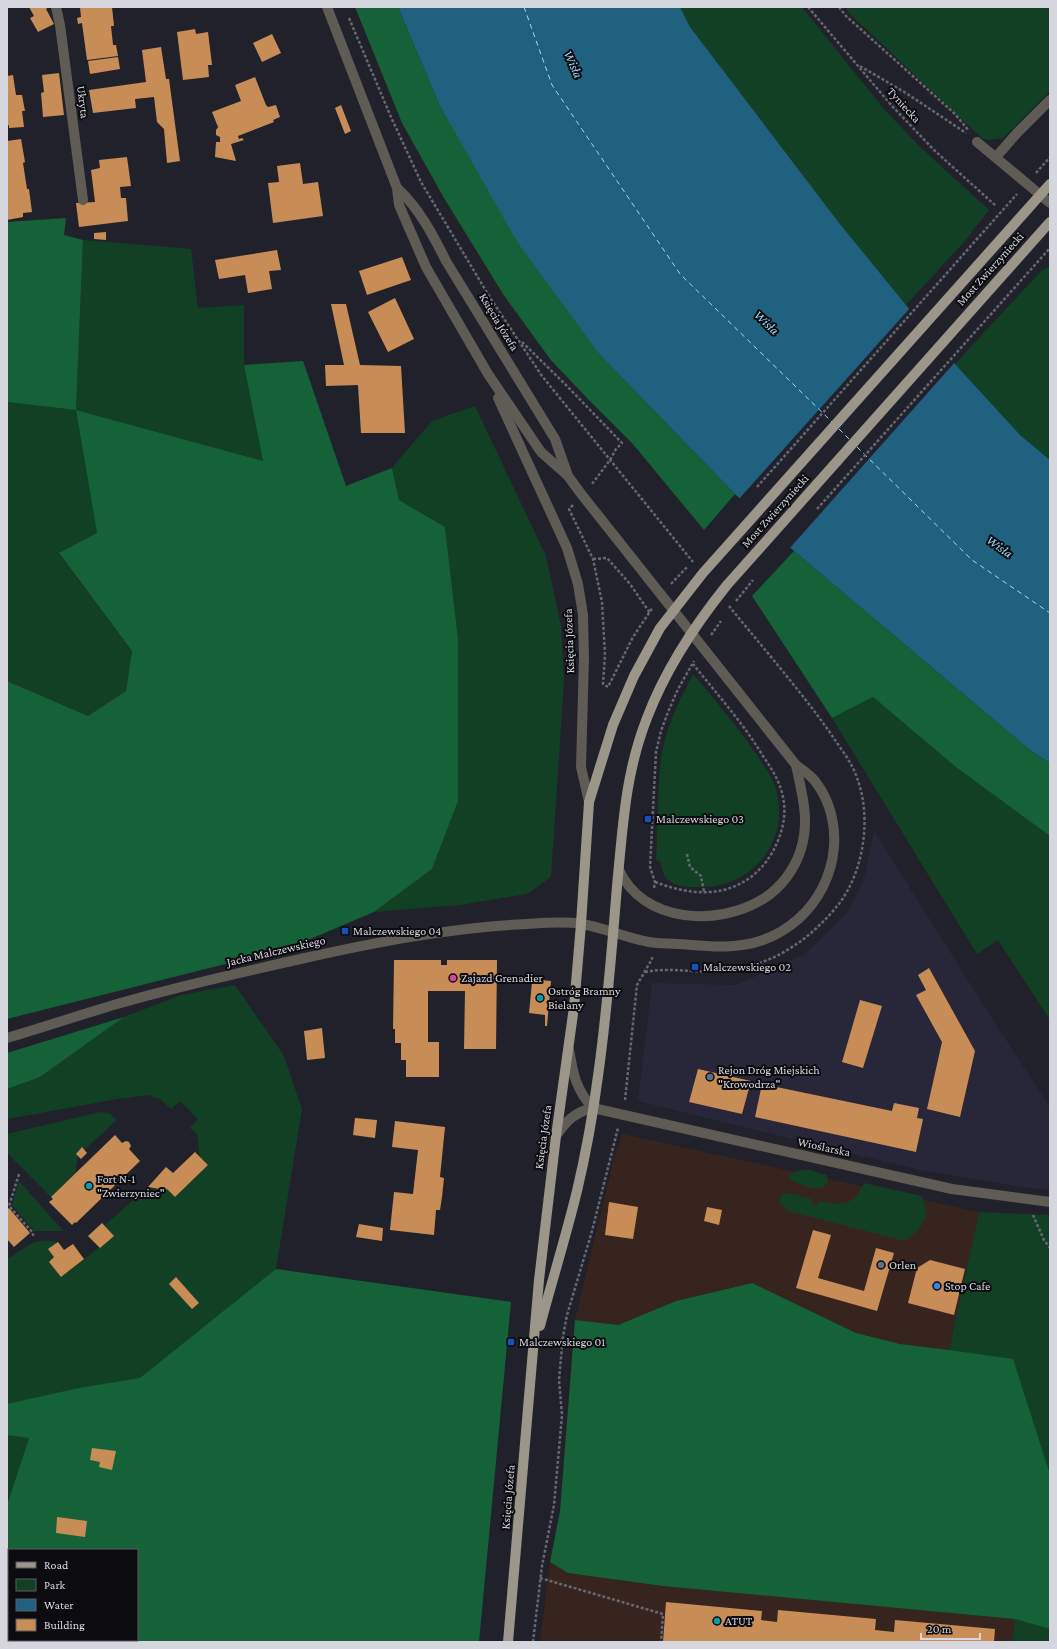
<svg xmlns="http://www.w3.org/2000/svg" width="1057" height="1649" viewBox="0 0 1057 1649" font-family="'Crimson Pro',serif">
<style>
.commercial{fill:#37241f}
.built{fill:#272739}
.green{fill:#124025}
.forest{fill:#156238;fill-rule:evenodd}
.water{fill:#216180}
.pier{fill:#21212c}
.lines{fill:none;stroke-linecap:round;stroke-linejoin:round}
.ferry{stroke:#9edbfe;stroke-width:1;stroke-dasharray:5 4;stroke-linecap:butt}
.building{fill:#c88d56}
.path{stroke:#676771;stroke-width:2.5;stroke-dasharray:3 2;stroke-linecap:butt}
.minor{stroke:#5f5c56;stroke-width:10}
.major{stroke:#9c968a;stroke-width:10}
.transit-dot{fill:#1a4fb4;stroke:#0b0b10;stroke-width:1.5}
.hotel-dot{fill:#d1479c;stroke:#0b0b10;stroke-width:1.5}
.culture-dot{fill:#0f9aa8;stroke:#0b0b10;stroke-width:1.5}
.service-dot{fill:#5c6f8a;stroke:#0b0b10;stroke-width:1.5}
.shop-dot{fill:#3f7fe0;stroke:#0b0b10;stroke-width:1.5}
.labels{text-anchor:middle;stroke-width:4;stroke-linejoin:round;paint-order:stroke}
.street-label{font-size:12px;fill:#d6d6de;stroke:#0b0b10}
.poi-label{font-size:12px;fill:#d6d6de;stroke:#0b0b10;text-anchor:start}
.water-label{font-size:13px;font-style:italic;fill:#9edbfe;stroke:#0b0b10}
</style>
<rect width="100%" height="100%" fill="#21212c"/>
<!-- commercial -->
<g class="commercial">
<path d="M 622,1134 L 979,1212 L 949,1350 L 900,1344 L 856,1333 L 752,1283 L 676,1301 L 618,1325 L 575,1320 L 614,1159 Z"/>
<path d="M 550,1562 L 568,1573 L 663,1586 L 1015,1619 L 1012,1642 L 540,1642 Z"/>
</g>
<!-- built -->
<path class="built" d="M 874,831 L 989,1014 L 1050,1107 L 1050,1190 L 1037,1189 L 919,1170 L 638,1101 L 652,983 L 735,985 L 804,955 L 847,913 L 864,879 Z"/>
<!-- green -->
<g class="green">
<path d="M 680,7 L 802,7 L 884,109 L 918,145 L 989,210 L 964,242 L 906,305 L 838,223 L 690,27 Z"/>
<path d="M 845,7 L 1050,7 L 1050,91 L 1003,138 L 990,140 L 983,139 L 850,14 Z"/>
<path d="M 83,240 L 191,249 L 198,308 L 244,305 L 244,365 L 263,461 L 76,410 L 97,533 L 59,554 L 132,651 L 126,691 L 88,716 L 7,681 L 7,402 L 76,410 Z"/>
<path d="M 1050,267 L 1050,460 L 1020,435 L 955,364 L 1042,270 Z"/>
<path d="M 475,406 L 546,556 L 561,626 L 564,681 L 551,877 L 527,894 L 460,905 L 374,912 L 432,869 L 458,801 L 458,639 L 445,527 L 399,500 L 392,468 L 432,421 Z"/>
<path d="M 693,674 C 715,700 737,726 757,755 C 763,765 771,775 775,786 C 792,840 753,889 697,887 C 687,887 676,887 668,880 C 663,875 662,868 660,861 L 656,860 C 658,827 657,793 661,759 C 665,729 679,701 693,674 Z"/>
<path d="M 873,697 L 957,768 L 1050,836 L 1050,1020 L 998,940 L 977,954 L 832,718 Z"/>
<path d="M 235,985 L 284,1056 L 302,1109 L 276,1269 L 166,1398 L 29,1438 L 7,1505 L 7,1259 C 29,1247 31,1237 58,1242 L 54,1257 L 49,1262 L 61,1277 L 114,1236 L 104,1226 L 148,1187 L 166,1190 L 167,1189 L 175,1197 L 208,1165 L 200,1157 L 197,1134 L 190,1128 L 198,1119 L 180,1101 L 171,1109 L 160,1099 L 148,1095 L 117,1099 L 7,1119 L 7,1089 L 40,1077 L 124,1017 L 181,995 Z"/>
<path d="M 100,1112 L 109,1113 L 117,1120 L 84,1150 L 82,1148 L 76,1154 L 78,1156 L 75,1174 L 51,1197 L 7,1153 L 7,1134 Z"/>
<path d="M 801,1170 L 809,1170 L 827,1175 L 828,1182 C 826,1185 824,1187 820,1188 C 814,1190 791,1182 788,1177 L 794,1172 Z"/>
<path d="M 19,1181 L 63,1231 L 34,1231 L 12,1205 Z"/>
<path d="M 864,1183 L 921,1196 C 933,1218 922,1227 905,1241 L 788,1211 L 779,1201 L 782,1195 L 789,1193 L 811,1199 L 812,1201 L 811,1204 L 817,1206 L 819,1201 C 841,1206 855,1206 864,1183 Z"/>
<path d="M 979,1212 L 1050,1215 L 1050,1474 L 1013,1360 L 949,1350 Z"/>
<path d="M 1015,1619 L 1050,1629 L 1050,1642 L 1012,1642 Z"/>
</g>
<!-- forest -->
<g class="forest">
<path d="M 355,7 L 398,7 L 439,104 L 600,355 L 735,494 L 704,530 L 632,443 L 588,399 L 550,359 L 503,294 L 444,198 L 402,123 Z"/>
<path d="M 66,218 L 64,235 L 83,240 L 76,410 L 263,461 L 244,365 L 303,361 L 346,486 L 392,468 L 399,500 L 445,527 L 458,639 L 458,801 L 432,869 L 374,912 L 289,948 L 7,1019 L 7,681 L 88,716 L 126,691 L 132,651 L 59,553 L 97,533 L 76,410 L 7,402 L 7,222 Z"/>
<path d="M 794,551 L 1031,751 L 1050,763 L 1050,836 L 957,768 L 873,697 L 832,718 L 752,596 Z"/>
<path d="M 124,1017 L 40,1077 L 7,1089 L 7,1053 Z"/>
<path d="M 276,1269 L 511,1302 L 479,1642 L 7,1642 L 7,1505 L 29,1438 L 7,1435 L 7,1404 L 79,1388 L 140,1378 ZM 9,1550 L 137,1550 L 137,1640 L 9,1640 Z"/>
<path d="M 752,1283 L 856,1333 L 900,1344 L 949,1350 L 1013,1359 L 1050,1474 L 1050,1629 L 1015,1619 L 663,1586 L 568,1573 L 550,1562 L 560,1511 L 575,1320 L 618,1325 L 676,1301 Z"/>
</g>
<!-- water -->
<path class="water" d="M 398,7 L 680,7 L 690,27 L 839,223 L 906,305 L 955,364 L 1020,435 L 1050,460 L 1050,763 L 1031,751 L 794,551 L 735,494 L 600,355 L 518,243 L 439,104 Z"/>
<!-- pier -->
<path class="pier" d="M 910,308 L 956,361 L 789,549 L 738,500 Z"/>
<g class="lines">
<!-- ferry -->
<g class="ferry">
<path d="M 524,7 L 552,85 L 680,274 L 832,422"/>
<path d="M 839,429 L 851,441"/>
<path d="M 857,447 L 972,560 L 1050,613"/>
</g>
</g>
<!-- building -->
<g class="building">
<path d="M 29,7 L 49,7 L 46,9 L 54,24 L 38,32 L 30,18 L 34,16 Z"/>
<path d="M 80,7 L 112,7 L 114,26 L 111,26 L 113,45 L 116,45 L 118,56 L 87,60 L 82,23 L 78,24 L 77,18 L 81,17 Z"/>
<path d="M 195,29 L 196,34 L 208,32 L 212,65 L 208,65 L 209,77 L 183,80 L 177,32 Z"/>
<path d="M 272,34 L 281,53 L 262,62 L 253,43 Z"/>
<path d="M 161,47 L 166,79 L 169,79 L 180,161 L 167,163 L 164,129 L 157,122 L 154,97 L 135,99 L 136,108 L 93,113 L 89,90 L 146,82 L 142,50 Z"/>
<path d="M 118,57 L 120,69 L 90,74 L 88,61 Z"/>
<path d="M 59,73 L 64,115 L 43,117 L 41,93 L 44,92 L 42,75 Z"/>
<path d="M 13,75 L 16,95 L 22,95 L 25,111 L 22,111 L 24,127 L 9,128 L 9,125 L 7,126 L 7,76 Z"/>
<path d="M 255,77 L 266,105 L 268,107 L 276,105 L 280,117 L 273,120 L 274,122 L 238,136 L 239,139 L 242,138 L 244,140 L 231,144 L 236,161 L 215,157 L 216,142 L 220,142 L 220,137 L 216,135 L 216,130 L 219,126 L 218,127 L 212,112 L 241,101 L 235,85 Z"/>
<path d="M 341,105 L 351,131 L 345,134 L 335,108 Z"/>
<path d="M 21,139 L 25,162 L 23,163 L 27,189 L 29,189 L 32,212 L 23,213 L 23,217 L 7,220 L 7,141 Z"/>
<path d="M 127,157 L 131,186 L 120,187 L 121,198 L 126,198 L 128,221 L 79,227 L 76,203 L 95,202 L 91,170 L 100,168 L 99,160 Z"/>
<path d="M 300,163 L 303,184 L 318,182 L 323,216 L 273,223 L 268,183 L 279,182 L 277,166 Z"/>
<path d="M 106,232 L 106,240 L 94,239 L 94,233 Z"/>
<path d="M 277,250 L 281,270 L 269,271 L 272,289 L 248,293 L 245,275 L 219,279 L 215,260 Z"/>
<path d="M 402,257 L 411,280 L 367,295 L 359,271 Z"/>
<path d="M 395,298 L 414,339 L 388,352 L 368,312 Z"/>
<path d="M 331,304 L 346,304 L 360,365 L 401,366 L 405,433 L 361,433 L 358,385 L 326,386 L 325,365 L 344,365 Z"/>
<path d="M 394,960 L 441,960 L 441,965 L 447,965 L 447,960 L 497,960 L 496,1049 L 464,1049 L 465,991 L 428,991 L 428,1042 L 439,1042 L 439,1077 L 406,1077 L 406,1060 L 401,1060 L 401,1043 L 395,1043 L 395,1029 L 393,1029 Z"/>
<path d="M 929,968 L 975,1051 L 960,1117 L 927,1109 L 942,1042 L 916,995 L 926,990 L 918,975 Z"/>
<path d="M 521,978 L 551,981 L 547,1026 L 545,1026 L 545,1015 L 529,1013 L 532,982 L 521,981 Z"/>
<path d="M 860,1000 L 882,1006 L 863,1068 L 842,1062 Z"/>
<path d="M 322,1028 L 325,1058 L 307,1060 L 304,1031 Z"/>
<path d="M 698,1069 L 751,1081 L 742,1114 L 689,1102 Z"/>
<path d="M 762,1084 L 892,1111 L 894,1103 L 919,1108 L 917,1118 L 923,1119 L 916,1152 L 755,1117 Z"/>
<path d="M 355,1118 L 377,1120 L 375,1138 L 353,1135 Z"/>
<path d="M 395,1121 L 445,1127 L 440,1177 L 444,1178 L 442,1197 L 440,1210 L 436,1210 L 434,1235 L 390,1230 L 394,1192 L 413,1194 L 418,1150 L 392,1147 Z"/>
<path d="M 115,1135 L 122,1143 L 126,1141 L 129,1142 L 131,1146 L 129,1149 L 140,1161 L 76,1223 L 75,1222 L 72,1225 L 49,1202 L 53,1199 L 51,1197 Z"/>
<path d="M 82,1147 L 87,1153 L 81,1159 L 76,1154 Z"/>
<path d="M 195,1152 L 208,1165 L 175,1197 L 167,1189 L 166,1190 L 148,1187 L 166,1167 L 173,1173 Z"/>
<path d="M 609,1202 L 638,1207 L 633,1239 L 605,1235 Z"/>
<path d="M 707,1207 L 722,1210 L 719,1225 L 704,1221 Z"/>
<path d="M 9,1208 L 30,1233 L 14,1247 L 7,1239 L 7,1210 Z"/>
<path d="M 102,1223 L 114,1236 L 100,1248 L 88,1236 Z"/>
<path d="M 359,1224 L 383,1228 L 382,1241 L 356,1237 Z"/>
<path d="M 813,1230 L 831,1235 L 818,1278 L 864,1291 L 876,1248 L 894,1253 L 877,1311 L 796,1288 Z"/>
<path d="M 58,1242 L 64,1250 L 73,1244 L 84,1259 L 61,1277 L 49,1262 L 54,1257 L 48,1249 Z"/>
<path d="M 930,1260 L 965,1269 L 954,1315 L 908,1303 L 917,1268 Z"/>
<path d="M 176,1277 L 199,1303 L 192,1309 L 169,1284 Z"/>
<path d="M 92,1448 L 116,1451 L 112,1470 L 99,1467 L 100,1462 L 90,1460 Z"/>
<path d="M 57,1517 L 87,1521 L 85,1537 L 56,1533 Z"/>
<path d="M 666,1602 L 762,1611 L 761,1620 L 777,1622 L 778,1610 L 876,1619 L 875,1630 L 894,1632 L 895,1620 L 995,1629 L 994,1642 L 663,1642 Z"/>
</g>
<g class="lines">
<!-- path -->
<g class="path">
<path d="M 808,7 L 892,106 L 934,150 L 996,206"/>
<path d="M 839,7 L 846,16 L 955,114 L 969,131"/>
<path d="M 349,18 L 391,117 L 421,182 L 489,296 L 542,376 L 693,562"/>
<path d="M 860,66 L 906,93 L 966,133"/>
<path d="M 1036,173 L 1050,157"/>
<path d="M 522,342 L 565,384 L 622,443 L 616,449 L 610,460 L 592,484"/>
<path d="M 757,487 L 1017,194"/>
<path d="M 573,505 L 569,509 L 593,559 L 602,602 L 605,655 L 603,684 L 608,687 L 633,637 L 653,607"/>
<path d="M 817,509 L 1050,248"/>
<path d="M 593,559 L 607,558 L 630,584 L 650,613"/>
<path d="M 671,584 L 688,566"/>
<path d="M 736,601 L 753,580"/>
<path d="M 711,635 L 721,621"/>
<path d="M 687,854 L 690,867 L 701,876 L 704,892"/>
<path d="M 655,882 C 687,894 721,899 751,877 C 764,867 773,854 779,838 C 784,825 786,811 783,797 C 780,782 772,769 763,756 C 743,723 717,694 693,664"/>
<path d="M 654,888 L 655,882 L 650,867 L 656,752 L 661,731 L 668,712 L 678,689 L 694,661"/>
<path d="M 645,972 C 669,967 693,973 717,971 C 729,971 744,967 756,964 C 789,954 817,931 838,905 C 864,872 872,817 857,778 C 852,762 840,748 831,734 C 800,690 763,648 729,606"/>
<path d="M 625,1100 L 637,985 L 652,959 L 652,957"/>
<path d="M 19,1174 L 9,1206 L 33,1233 L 33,1236"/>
<path d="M 1033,1215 L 1044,1240 L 1050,1248"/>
<path d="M 540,1578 L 663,1614 L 661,1642"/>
<path d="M 533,1642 L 542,1566 L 554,1505 L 562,1415 L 559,1380 L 563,1336 L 567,1315 L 592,1231 L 618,1128"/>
</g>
<!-- minor -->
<g class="minor">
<path d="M 56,7 L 60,25 L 83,200"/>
<path d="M 327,7 L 397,188 L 399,205 L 426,267 L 488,374 L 541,452 L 567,475"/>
<path d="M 977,142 L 1050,203"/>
<path d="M 996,157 L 1017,133 L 1050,100"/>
<path d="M 498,398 L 567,548 L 578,584 L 583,615 L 584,657 L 581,767 L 589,802"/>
<path d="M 619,870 C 643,923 718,927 763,899 C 781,888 795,869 801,849 C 810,820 802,794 796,765"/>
<path d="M 7,1038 C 44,1027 80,1015 117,1004 C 179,986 242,972 305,958 C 377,942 454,927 527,924 C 544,923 564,921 582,924 C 605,928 626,938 649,942 C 659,944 669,943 679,944 C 706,946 736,950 763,940 C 817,921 847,861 829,807 C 826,798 821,789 815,781 C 810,775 803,770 796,765 L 582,495 L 568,476 L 555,439 L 446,261 C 433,235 419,208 397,188"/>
<path d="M 569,1049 C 573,1074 576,1090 593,1108"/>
<path d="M 556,1136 C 566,1121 575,1112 593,1108 L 952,1189 L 1050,1202"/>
</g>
<!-- major -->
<g class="major">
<path d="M 540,1326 C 552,1281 566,1236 577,1191 C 586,1153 593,1114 598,1076 C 607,1013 612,949 617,886 C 623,826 625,774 647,718 C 666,668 694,626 727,585 L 1050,222"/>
<path d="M 508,1642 L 539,1280 L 556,1136 L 574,1007 L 581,924 L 589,802 L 613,725 L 634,676 L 660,628 L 703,573 L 1050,184"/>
</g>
</g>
<!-- markers -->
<g class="transit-dot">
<rect x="644" y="815" width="8" height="8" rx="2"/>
<rect x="341" y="927" width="8" height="8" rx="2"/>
<rect x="691" y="963" width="8" height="8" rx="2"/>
<rect x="507" y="1338" width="8" height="8" rx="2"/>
</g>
<circle class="hotel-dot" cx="453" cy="978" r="4"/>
<g class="culture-dot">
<circle cx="540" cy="998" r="4"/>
<circle cx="89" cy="1186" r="4"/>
<circle cx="717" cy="1621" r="4"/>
</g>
<g class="service-dot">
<circle cx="710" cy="1077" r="4"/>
<circle cx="881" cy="1265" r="4"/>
</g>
<circle class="shop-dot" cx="937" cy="1286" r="4"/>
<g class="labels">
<!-- street labels -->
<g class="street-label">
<text transform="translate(83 102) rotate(83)" y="4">Ukryta</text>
<text transform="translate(904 105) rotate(48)" y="4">Tyniecka</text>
<text transform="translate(990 269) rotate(-48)" y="4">Most Zwierzyniecki</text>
<text transform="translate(499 322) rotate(59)" y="4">Księcia Józefa</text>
<text transform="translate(775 511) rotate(-48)" y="4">Most Zwierzyniecki</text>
<text transform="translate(569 641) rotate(-92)" y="4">Księcia Józefa</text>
<text transform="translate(276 951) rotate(-13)" y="4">Jacka Malczewskiego</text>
<text transform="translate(543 1137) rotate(-82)" y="4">Księcia Józefa</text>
<text transform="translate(824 1147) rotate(12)" y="4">Wioślarska</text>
<text transform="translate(508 1497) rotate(-85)" y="4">Księcia Józefa</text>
</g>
<!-- poi labels -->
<g class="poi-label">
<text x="656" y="823">Malczewskiego 03</text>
<text x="353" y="935">Malczewskiego 04</text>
<text x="703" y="971">Malczewskiego 02</text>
<text x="461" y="982">Zajazd Grenadier</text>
<text x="548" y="995">Ostróg Bramny<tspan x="548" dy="14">Bielany</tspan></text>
<text x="718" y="1074">Rejon Dróg Miejskich<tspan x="718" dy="14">"Krowodrza"</tspan></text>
<text x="97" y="1183">Fort N-1<tspan x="97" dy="14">"Zwierzyniec"</tspan></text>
<text x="889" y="1269">Orlen</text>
<text x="945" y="1290">Stop Cafe</text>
<text x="519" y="1346">Malczewskiego 01</text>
<text x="725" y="1625">ATUT</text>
</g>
<!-- water labels -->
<g class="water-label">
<text transform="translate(574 64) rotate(66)" y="5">Wisła</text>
<text transform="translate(767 322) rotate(44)" y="5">Wisła</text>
<text transform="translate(1000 546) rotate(36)" y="5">Wisła</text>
</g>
</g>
<!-- border -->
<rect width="1057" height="1649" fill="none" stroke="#d6d6de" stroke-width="16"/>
<!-- legend -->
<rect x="8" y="1549" width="130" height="92" fill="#0b0b10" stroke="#5c5c62"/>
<rect x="16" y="1562" width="20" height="6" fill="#9c968a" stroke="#5c5c62"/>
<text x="44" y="1569" font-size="12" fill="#d6d6de">Road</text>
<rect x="16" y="1579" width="20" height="12" fill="#124025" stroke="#5c5c62"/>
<text x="44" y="1589" font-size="12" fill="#d6d6de">Park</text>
<rect x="16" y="1599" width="20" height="12" fill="#216180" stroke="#5c5c62"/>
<text x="44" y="1609" font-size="12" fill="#d6d6de">Water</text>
<rect x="16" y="1619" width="20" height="12" fill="#c88d56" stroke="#5c5c62"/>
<text x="44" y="1629" font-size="12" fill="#d6d6de">Building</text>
<!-- scale -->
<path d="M921 1633v6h59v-6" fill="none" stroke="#d6d6de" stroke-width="2"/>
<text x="927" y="1633" font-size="12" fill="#d6d6de" stroke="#0b0b10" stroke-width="3" paint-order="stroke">20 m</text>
</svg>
